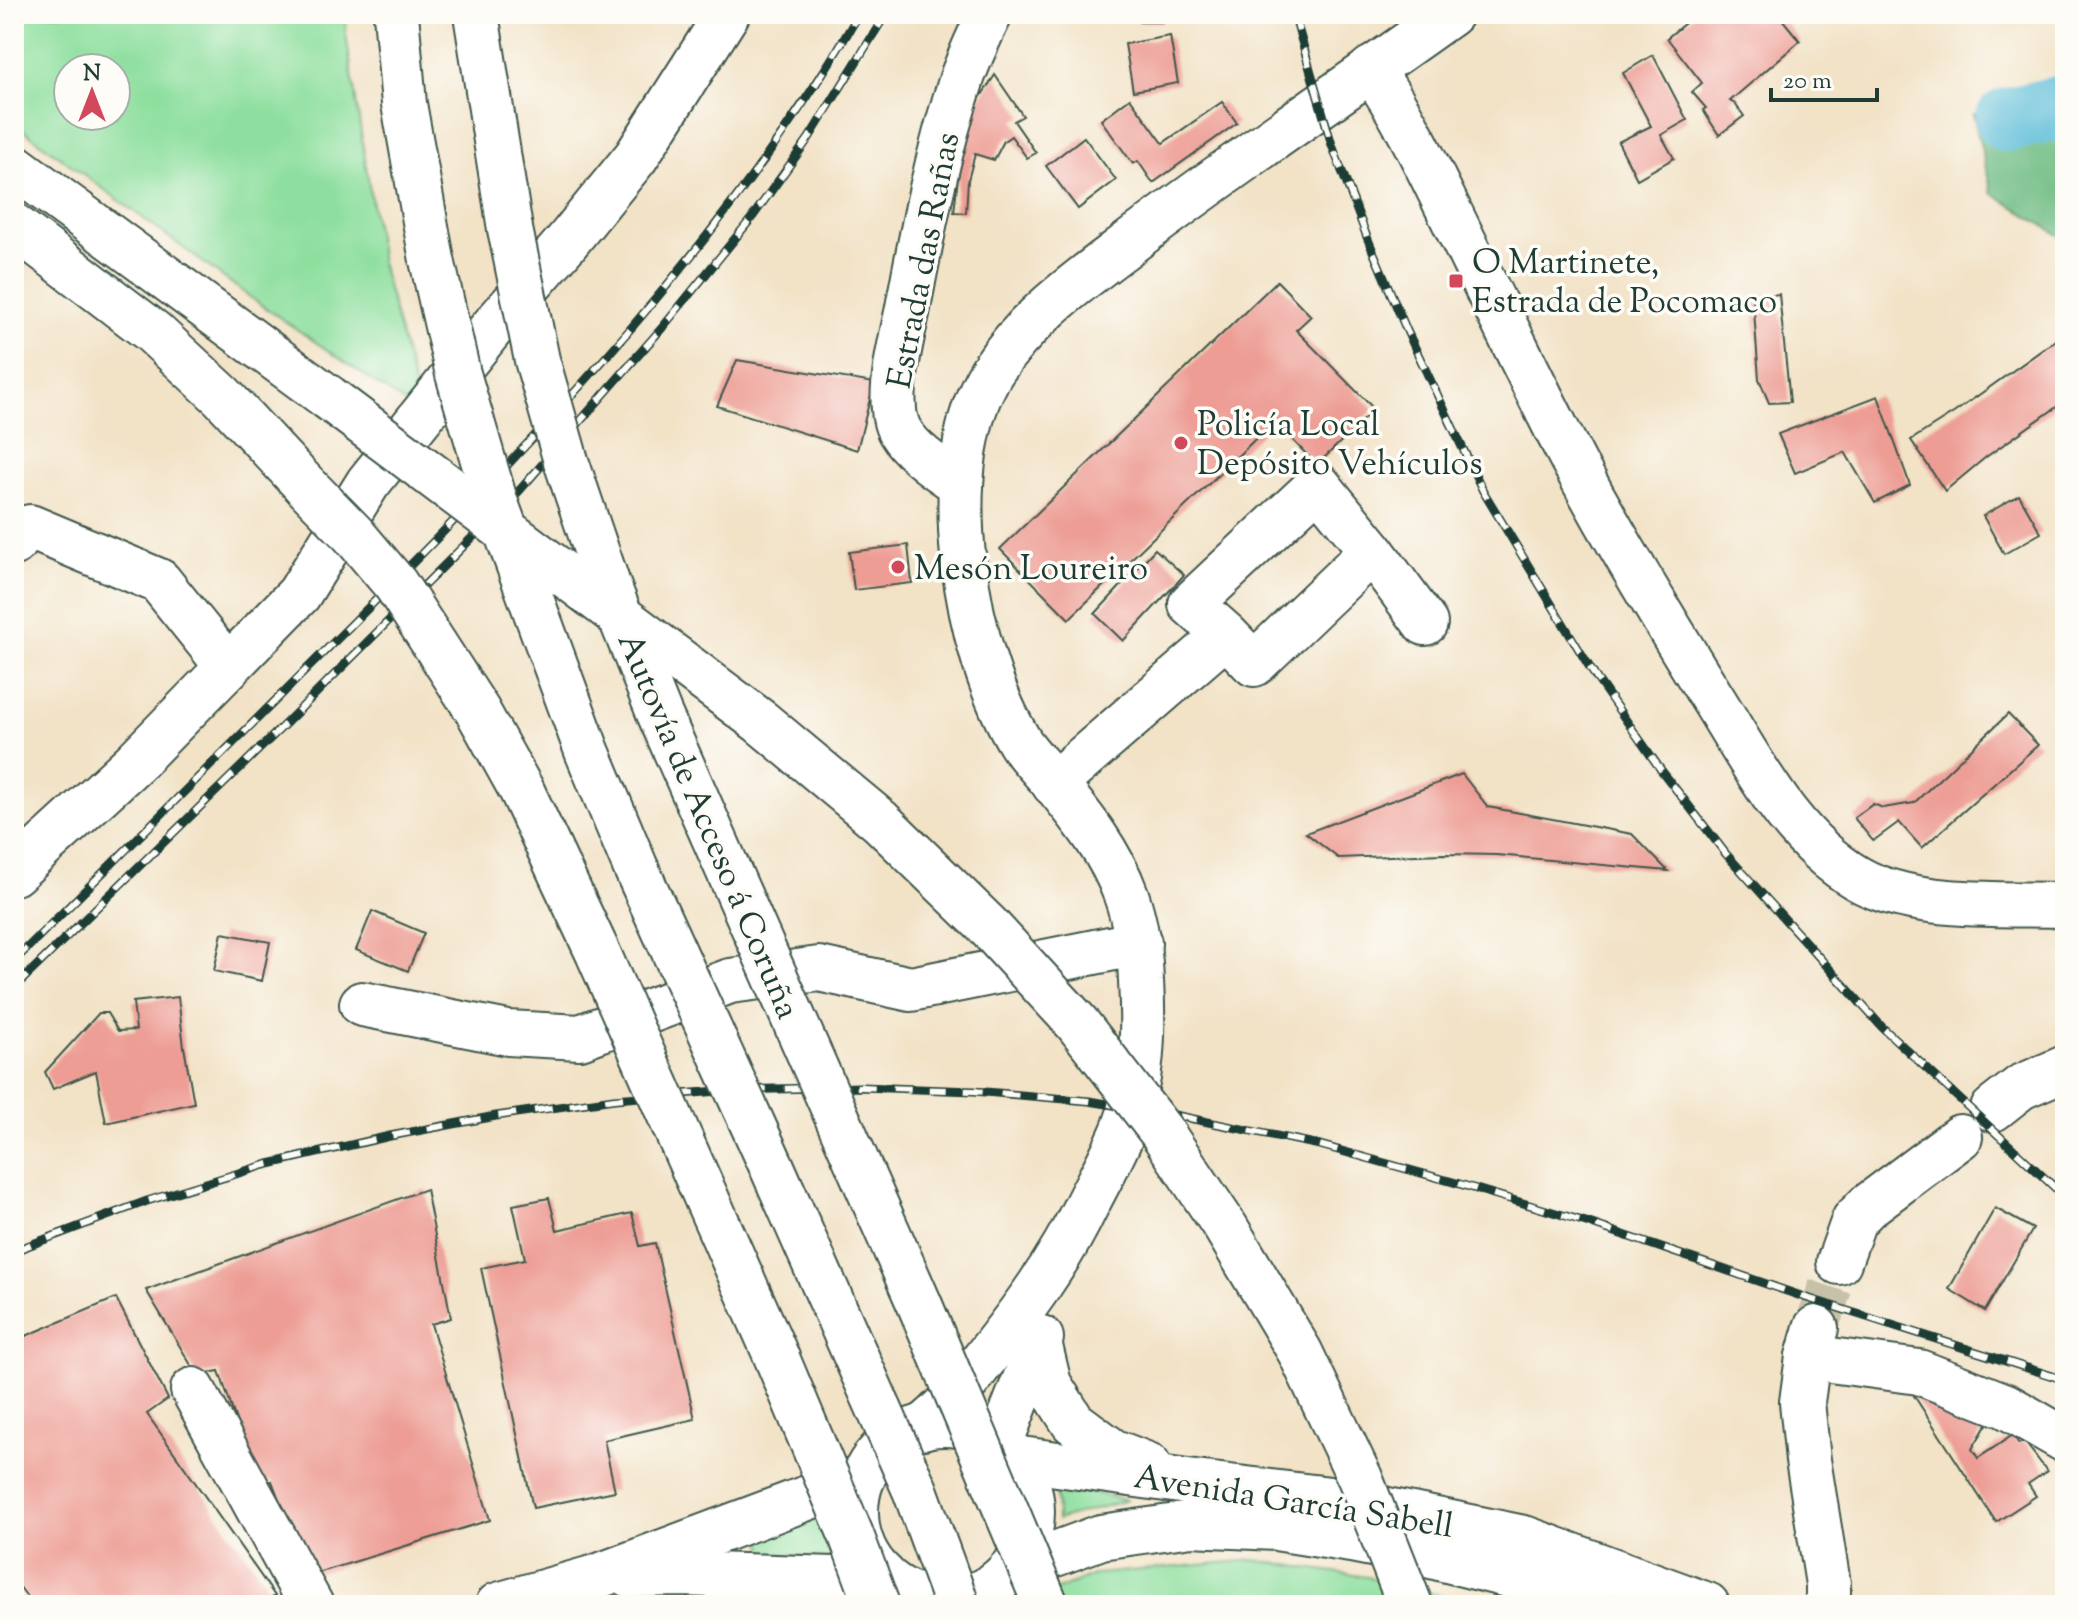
<svg xmlns="http://www.w3.org/2000/svg" width="2079" height="1619" viewBox="0 0 2079 1619" font-family="'Sorts Mill Goudy',serif">
<style>
.green{fill:#8edf9f;stroke:#568e6a;stroke-width:2;fill-rule:evenodd}
.forest{fill:#72be86;stroke:#487e5d;stroke-width:2}
.lines{fill:none;stroke-linecap:round;stroke-linejoin:round}
.river{stroke:#5abcd8;stroke-width:64}
.building{fill:#ed9d94}
.minor-tunnel{stroke:#c8c1a9;stroke-width:44;stroke-dasharray:44 22;stroke-linecap:butt}
.minor-casing{stroke:#3f564a;stroke-width:48}
.highway-casing{stroke:#3f564a;stroke-width:48}
.minor{stroke:#fff;stroke-width:44}
.highway{stroke:#fff;stroke-width:44}
.rail-casing{stroke:#1f3d34;stroke-width:9}
.rail{stroke:#fdfcf7;stroke-width:6;stroke-dasharray:18;stroke-linecap:butt}
.highway-bridge-casing{stroke:#3f564a;stroke-width:48;stroke-linecap:butt}
.highway-bridge{stroke:#fff;stroke-width:44}
.poi-dot{fill:#d1495b;stroke:#fdfcf7;stroke-width:3}
.labels{text-anchor:middle;stroke-width:7;stroke-linejoin:round;paint-order:stroke}
.street-label{font-size:34px;fill:#1f3d34;stroke:#fdfcf7}
.poi-label{font-size:34px;fill:#1f3d34;stroke:#fdfcf7;text-anchor:start}
</style>
<rect width="100%" height="100%" fill="#fdfcf7"/>
<filter id="ink" filterUnits="userSpaceOnUse"><feTurbulence type="fractalNoise" baseFrequency=".0125" numOctaves="2"/><feDisplacementMap in="SourceGraphic" scale="16" xChannelSelector="R" yChannelSelector="G"/><feConvolveMatrix kernelMatrix="1 2 1 2 8 2 1 2 1" color-interpolation-filters="sRGB"/></filter>
<filter id="wash" filterUnits="userSpaceOnUse"><feTurbulence type="fractalNoise" baseFrequency=".006" numOctaves="4" result="noise"/><feDisplacementMap in="SourceGraphic" scale="32" xChannelSelector="R" yChannelSelector="G"/><feGaussianBlur stdDeviation="1.8" result="paint"/><feColorMatrix in="noise" values="0 0 0 0 0 0 0 0 0 0 0 0 0 0 0 0 0 1.4 0 .05"/><feComposite in="paint" operator="in"/></filter>
<g filter="url(#wash)">
<rect width="100%" height="100%" fill="#f2e2c6"/>
<!-- green -->
<g class="green">
<path d="M 14,14 L 345,14 L 346,35 L 381,263 L 422,415 L 254,300 L 14,123 ZM 68,68 L 116,68 L 116,116 L 68,116 Z"/>
<path d="M 1056,1486 L 1127,1500 L 1057,1520 Z"/>
<path d="M 818,1516 L 833,1559 L 765,1552 L 762,1541 Z"/>
<path d="M 1254,1560 L 1374,1578 L 1479,1605 L 1021,1605 L 1096,1574 Z"/>
</g>
<!-- forest -->
<path class="forest" d="M 2065,112 L 2065,239 L 1992,193 L 1973,114 Z"/>
<g class="lines">
<!-- river -->
<path class="river" d="M 2007,120 L 2065,106"/>
</g>
<g id="blocks">
<!-- building -->
<g class="building">
<path d="M 1139,14 L 1163,14 L 1162,22 L 1139,22 Z"/>
<path d="M 1696,14 L 1778,14 L 1800,41 L 1730,101 L 1735,104 L 1744,116 L 1719,135 L 1703,110 L 1706,108 L 1692,92 L 1702,83 L 1667,38 Z"/>
<path d="M 1170,36 L 1178,83 L 1133,91 L 1125,44 Z"/>
<path d="M 1653,55 L 1687,120 L 1661,135 L 1674,158 L 1637,179 L 1618,142 L 1651,126 L 1623,73 Z"/>
<path d="M 995,75 L 1023,116 L 1014,121 L 1036,153 L 1027,158 L 1011,136 L 1004,141 L 994,160 L 975,154 L 968,180 L 966,213 L 954,212 L 958,177 L 974,113 L 980,98 Z"/>
<path d="M 1130,98 L 1163,143 L 1222,102 L 1237,123 L 1153,183 L 1138,161 L 1133,164 L 1101,120 Z"/>
<path d="M 1084,137 L 1116,180 L 1078,209 L 1046,166 Z"/>
<path d="M 1277,281 L 1311,316 L 1296,330 L 1374,409 L 1317,465 L 1274,421 L 1069,619 L 1000,549 Z"/>
<path d="M 1779,294 L 1790,402 L 1769,403 L 1759,379 L 1753,297 Z"/>
<path d="M 2056,340 L 2065,353 L 2065,401 L 1986,457 L 1945,491 L 1911,440 L 1955,412 Z"/>
<path d="M 737,360 L 874,383 L 857,450 L 717,406 Z"/>
<path d="M 1878,396 L 1910,485 L 1875,503 L 1845,452 L 1795,473 L 1778,434 Z"/>
<path d="M 2019,495 L 2041,533 L 2004,554 L 1983,516 Z"/>
<path d="M 908,545 L 912,583 L 854,590 L 849,552 Z"/>
<path d="M 1155,549 L 1184,575 L 1123,641 L 1095,614 Z"/>
<path d="M 14,597 L 17,597 L 18,658 L 14,658 Z"/>
<path d="M 2008,714 L 2038,745 L 1922,848 L 1899,822 L 1873,841 L 1854,818 L 1873,804 L 1883,808 L 1914,803 Z"/>
<path d="M 1462,774 L 1488,807 L 1632,834 L 1668,871 L 1497,855 L 1443,854 L 1338,858 L 1306,833 Z"/>
<path d="M 372,911 L 424,933 L 408,971 L 356,950 Z"/>
<path d="M 222,933 L 270,942 L 262,981 L 214,971 Z"/>
<path d="M 178,997 L 184,1047 L 194,1103 L 106,1123 L 96,1071 L 53,1089 L 45,1072 L 99,1013 L 107,1013 L 118,1031 L 136,1030 L 133,1002 Z"/>
<path d="M 426,1189 L 451,1318 L 431,1324 L 490,1520 L 308,1576 L 272,1481 L 258,1484 L 219,1371 L 197,1375 L 146,1290 Z"/>
<path d="M 549,1198 L 557,1230 L 632,1213 L 640,1246 L 655,1243 L 695,1419 L 604,1440 L 615,1491 L 533,1508 L 481,1268 L 525,1259 L 513,1205 Z"/>
<path d="M 1995,1208 L 2033,1229 L 1985,1311 L 1949,1289 Z"/>
<path d="M 116,1298 L 168,1399 L 147,1414 L 275,1596 L 259,1605 L 33,1605 L 14,1579 L 14,1341 Z"/>
<path d="M 1909,1388 L 1995,1411 L 1972,1449 L 1978,1458 L 2013,1435 L 2019,1444 L 2024,1441 L 2047,1471 L 2028,1484 L 2036,1496 L 1996,1522 Z"/>
</g>
</g>
</g>
<g filter="url(#ink)">
<use href="#blocks" fill-opacity="0" stroke="#3f564a" stroke-width="2"/>
<g class="lines">
<!-- minor-tunnel -->
<path class="minor-tunnel" d="M 1816,1328 L 1839,1262"/>
<!-- minor casing -->
<g class="minor-casing">
<g id="minor">
<path d="M 1371,69 C 1405,117 1429,170 1455,223 C 1484,283 1513,342 1543,402 C 1593,504 1652,600 1711,696 C 1752,761 1789,838 1857,878 C 1912,910 2002,903 2065,905"/>
<path d="M 961,484 C 942,472 912,452 901,433 C 897,427 894,416 894,409 C 891,382 901,340 907,313 C 922,233 937,153 963,75 C 971,54 980,34 990,14"/>
<path d="M 14,543 L 30,527 L 159,581 L 228,667 L 299,594 L 368,483 L 491,329 L 565,244 L 636,157 L 727,14"/>
<path d="M 1372,551 L 1425,623"/>
<path d="M 1054,784 L 1226,635 L 1254,664 L 1372,551 L 1318,485 L 1191,604 L 1226,635"/>
<path d="M 14,873 L 134,763 L 228,667"/>
<path d="M 362,1004 L 508,1033 L 580,1037 L 730,981 L 819,969 L 911,989 L 1139,943"/>
<path d="M 1993,1109 L 2021,1087 L 2065,1068"/>
<path d="M 1839,1262 L 1854,1220 L 1868,1206 L 1960,1137"/>
<path d="M 1816,1328 L 1808,1357 L 1802,1402 L 1808,1460 L 1828,1584 L 1828,1605"/>
<path d="M 1039,1342 L 1049,1384 L 1073,1422 L 1112,1451 L 1148,1465"/>
<path d="M 1808,1357 L 1919,1372 L 2006,1406 L 2065,1440"/>
<path d="M 193,1390 L 311,1605"/>
<circle cx="944" cy="1512" r="88"/>
<path d="M 923,1427 C 947,1409 964,1385 982,1362 C 1020,1314 1059,1263 1085,1208 C 1098,1182 1113,1156 1124,1129 C 1143,1081 1144,1032 1141,981 C 1140,952 1136,923 1126,895 C 1111,853 1083,818 1055,784 C 1044,771 1031,758 1021,744 C 965,655 933,464 992,371 C 1029,314 1088,275 1141,234 C 1242,158 1347,88 1450,14"/>
<path d="M 1000,1444 L 1041,1338"/>
<path d="M 1014,1458 L 1195,1483 L 1339,1500 L 1524,1538 L 1707,1605"/>
<path d="M 1009,1571 L 1101,1537 L 1191,1524 L 1276,1528 L 1351,1540 L 1427,1555 L 1507,1575 L 1593,1605"/>
<path d="M 630,1575 L 681,1574 L 834,1579 L 882,1574"/>
<path d="M 498,1605 L 596,1577 L 863,1477"/>
</g>
</g>
<!-- highway casing -->
<g class="highway-casing">
<g id="highway">
<path d="M 396,14 L 404,104 L 432,260"/>
<path d="M 476,14 L 510,229"/>
<path d="M 14,166 L 329,398"/>
<path d="M 14,226 L 153,332 L 222,396 L 305,485"/>
</g>
</g>
<!-- minor -->
<use href="#minor" class="minor"/>
<!-- highway -->
<use href="#highway" class="highway"/>
<!-- rail casing -->
<g class="rail-casing">
<g id="rail">
<path d="M 1294,14 L 1332,145 L 1367,237 L 1407,331 L 1483,491 L 1595,676 L 1661,770 L 1726,854 L 1882,1027 L 2065,1197"/>
<path d="M 14,961 C 132,844 250,726 367,609 C 549,426 728,238 859,14"/>
<path d="M 14,988 L 281,728 L 519,491 L 662,328 L 751,219 L 809,138 L 886,14"/>
<path d="M 14,1251 L 147,1201 L 265,1165 L 390,1136 L 496,1116 L 614,1099 L 733,1090 L 861,1087 L 974,1091 L 1089,1101 L 1174,1115 L 1320,1145 L 1453,1182 L 1586,1222 L 1807,1298 L 2065,1380"/>
</g>
</g>
<!-- rail -->
<use href="#rail" class="rail"/>
<!-- highway-bridge casing -->
<g class="highway-bridge-casing">
<g id="highway-bridge">
<path d="M 510,229 L 537,360 L 566,461 L 609,588 L 659,713 L 919,1303 L 1046,1605"/>
<path d="M 432,260 L 458,374 L 495,501 L 587,751 L 635,866 L 772,1167 L 915,1490 L 957,1605"/>
<path d="M 329,398 L 761,722 L 880,821 L 988,926 L 1077,1023 L 1161,1131 L 1226,1228 L 1300,1352 L 1360,1478 L 1410,1605"/>
<path d="M 305,485 L 353,534 L 396,585 L 477,710 L 522,791 L 598,953 L 774,1351 L 851,1535 L 877,1605"/>
</g>
</g>
<!-- highway-bridge -->
<use href="#highway-bridge" class="highway-bridge"/>
</g>
</g>
<!-- markers -->
<g class="poi-dot">
<rect x="1448" y="273" width="16" height="16" rx="4"/>
<circle cx="1181" cy="443" r="8"/>
<circle cx="898" cy="567" r="8"/>
</g>
<g class="labels">
<!-- street labels -->
<g class="street-label">
<text transform="translate(922 260) rotate(-79)" y="12">Estrada das Rañas</text>
<text transform="translate(710 825) rotate(67)" y="12">Autovía de Acceso á Coruña</text>
<text transform="translate(1294 1500) rotate(9)" y="12">Avenida García Sabell</text>
</g>
<!-- poi labels -->
<g class="poi-label">
<text x="1472" y="273">O Martinete,<tspan x="1472" dy="39">Estrada de Pocomaco</tspan></text>
<text x="1197" y="435">Policía Local<tspan x="1197" dy="39">Depósito Vehículos</tspan></text>
<text x="914" y="579">Mesón Loureiro</text>
</g>
</g>
<!-- margin -->
<rect width="2079" height="1619" fill="none" stroke="#fdfcf7" stroke-width="48"/>
<!-- north arrow -->
<g transform="translate(92 92)"><circle r="38" fill="#fdfcf7" stroke="#a4b0a9" stroke-width="2"/>
<path d="M0-6L14 30L0 20L-14 30Z" fill="#d1495b"/>
<text y="-12" font-size="22" font-weight="bold" text-anchor="middle" fill="#1f3d34">N</text>
</g>
<!-- scale -->
<path d="M1771 88v12h106v-12" fill="none" stroke="#1f3d34" stroke-width="4"/>
<text x="1783" y="88" font-size="24" fill="#1f3d34" stroke="#fdfcf7" stroke-width="6" paint-order="stroke">20 m</text>
</svg>
